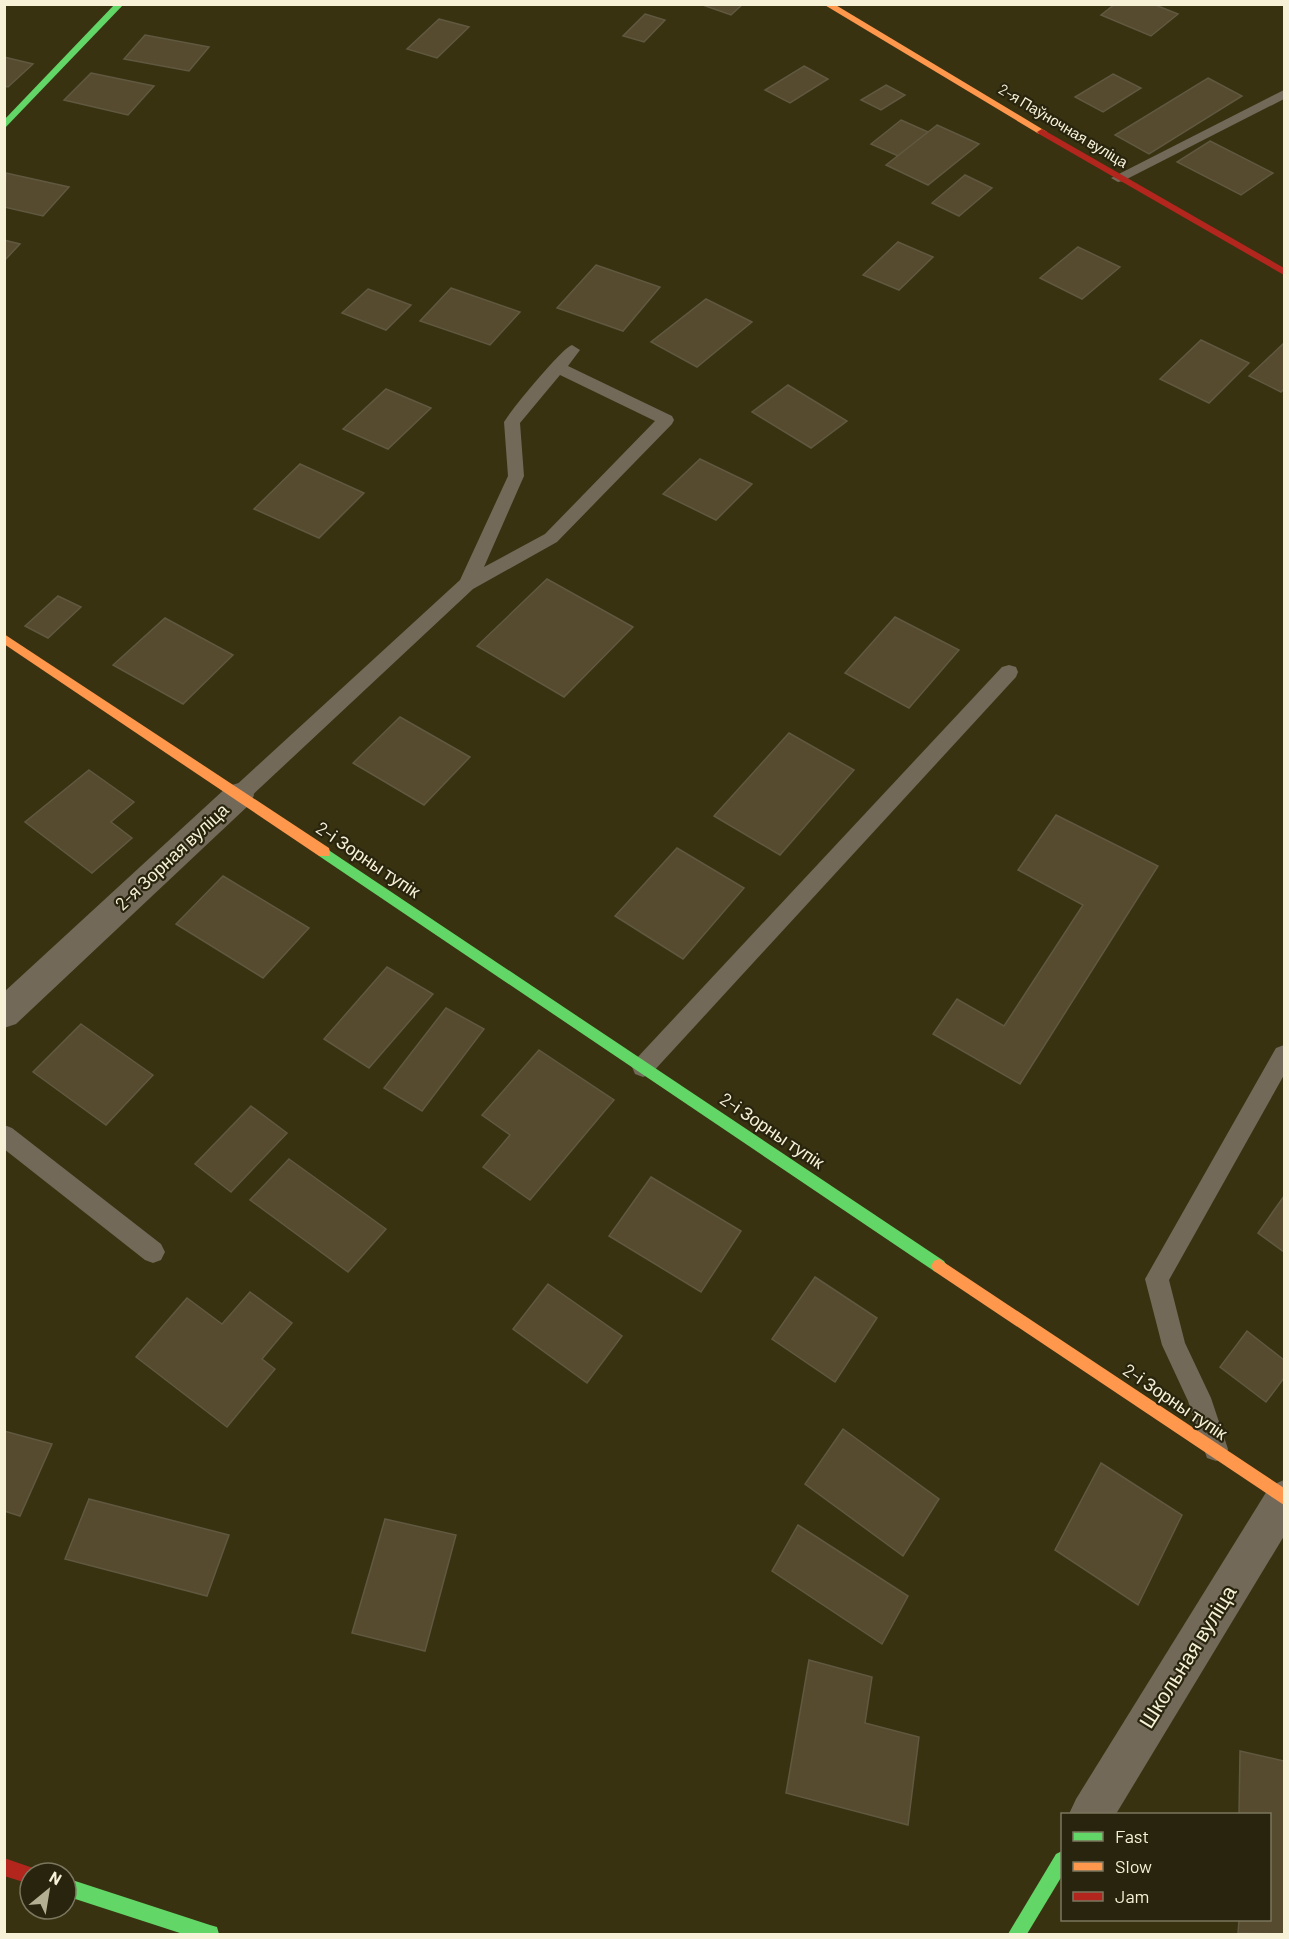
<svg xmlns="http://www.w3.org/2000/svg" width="1289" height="1939" viewBox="0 0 1289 1939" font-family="Barlow,sans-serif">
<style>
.building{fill:#564b2e;stroke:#605840;stroke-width:1.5}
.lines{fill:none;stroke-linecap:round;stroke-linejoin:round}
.lane{fill:#736959;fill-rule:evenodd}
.street{fill:#736959;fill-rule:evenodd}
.fast{fill:#63d668;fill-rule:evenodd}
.slow{fill:#ff974d;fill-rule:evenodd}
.jam{fill:#b3261e;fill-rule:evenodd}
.labels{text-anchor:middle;stroke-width:4.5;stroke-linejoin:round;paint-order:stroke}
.far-street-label{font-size:15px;fill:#f7f2d7;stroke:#28240e}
.street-label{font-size:18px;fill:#f7f2d7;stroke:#28240e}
.near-street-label{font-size:21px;fill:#f7f2d7;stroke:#28240e}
</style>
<rect width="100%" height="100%" fill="#383211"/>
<!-- building -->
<g class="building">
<path d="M 700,4 L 743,4 L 731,15 Z"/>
<path d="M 1115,4 L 1153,4 L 1178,14 L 1151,36 L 1101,15 Z"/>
<path d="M 645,14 L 665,20 L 644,42 L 623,36 Z"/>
<path d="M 439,19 L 469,27 L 437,58 L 407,49 Z"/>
<path d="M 145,35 L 209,47 L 189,71 L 124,59 Z"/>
<path d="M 4,57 L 33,64 L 8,87 L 4,86 Z"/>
<path d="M 804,66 L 828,79 L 790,103 L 765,90 Z"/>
<path d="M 91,73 L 154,86 L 128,115 L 64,100 Z"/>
<path d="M 1113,74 L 1141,88 L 1103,112 L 1075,97 Z"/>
<path d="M 1208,78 L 1242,96 L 1149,154 L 1115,135 Z"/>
<path d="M 886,85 L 905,95 L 881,110 L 861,100 Z"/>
<path d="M 901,120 L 928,132 L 898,156 L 871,144 Z"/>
<path d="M 937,125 L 979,144 L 928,185 L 886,165 Z"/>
<path d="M 1210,141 L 1273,173 L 1241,195 L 1177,162 Z"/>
<path d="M 6,173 L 69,187 L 43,216 L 4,207 Z"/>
<path d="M 965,175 L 992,188 L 959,216 L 932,203 Z"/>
<path d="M 4,240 L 20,244 L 4,261 Z"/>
<path d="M 898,242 L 933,257 L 899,290 L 863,275 Z"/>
<path d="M 1078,247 L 1120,267 L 1082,299 L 1040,278 Z"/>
<path d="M 596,265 L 660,287 L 623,331 L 557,308 Z"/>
<path d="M 451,288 L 520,312 L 490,345 L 420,321 Z"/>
<path d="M 368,289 L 411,305 L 386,330 L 342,313 Z"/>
<path d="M 706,299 L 752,322 L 697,367 L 651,342 Z"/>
<path d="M 1201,340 L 1249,363 L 1209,403 L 1160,379 Z"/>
<path d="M 1284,343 L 1284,389 L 1281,392 L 1249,376 Z"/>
<path d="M 788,385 L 847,421 L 811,448 L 752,412 Z"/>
<path d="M 386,389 L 431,408 L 388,449 L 343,429 Z"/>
<path d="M 700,459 L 752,484 L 716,520 L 663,494 Z"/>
<path d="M 300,464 L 364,493 L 319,538 L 254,509 Z"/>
<path d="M 547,579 L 633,627 L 564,697 L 477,646 Z"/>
<path d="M 58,596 L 81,607 L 48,638 L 25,626 Z"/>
<path d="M 895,617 L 959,650 L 909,708 L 845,673 Z"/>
<path d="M 165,618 L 233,655 L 183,704 L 113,665 Z"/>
<path d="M 400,717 L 470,757 L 424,805 L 353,763 Z"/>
<path d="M 789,733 L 854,770 L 780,855 L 714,816 Z"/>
<path d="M 89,770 L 134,802 L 111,822 L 132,838 L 92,873 L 25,822 Z"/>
<path d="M 1056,815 L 1158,866 L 1020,1084 L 933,1034 L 957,999 L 1004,1026 L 1083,905 L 1018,870 Z"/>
<path d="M 677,848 L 744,888 L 683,959 L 615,916 Z"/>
<path d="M 223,876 L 309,928 L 263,978 L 176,924 Z"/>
<path d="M 387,967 L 433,994 L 369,1068 L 324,1039 Z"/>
<path d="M 446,1008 L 484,1029 L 422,1111 L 384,1088 Z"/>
<path d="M 81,1024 L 153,1075 L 106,1125 L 33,1072 Z"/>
<path d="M 539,1050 L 614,1100 L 530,1200 L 483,1167 L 510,1135 L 482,1115 Z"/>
<path d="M 251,1106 L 287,1133 L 231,1192 L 195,1164 Z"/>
<path d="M 289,1159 L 386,1229 L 348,1272 L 250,1200 Z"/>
<path d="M 651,1177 L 741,1231 L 701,1292 L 609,1236 Z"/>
<path d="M 1284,1196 L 1284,1252 L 1258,1233 Z"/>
<path d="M 815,1277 L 877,1318 L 835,1382 L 772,1339 Z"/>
<path d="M 548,1284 L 622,1336 L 587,1383 L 513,1329 Z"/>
<path d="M 250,1292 L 292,1323 L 262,1359 L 275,1369 L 227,1427 L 136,1357 L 187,1298 L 222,1324 Z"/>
<path d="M 1247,1331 L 1284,1360 L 1284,1378 L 1266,1402 L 1220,1367 Z"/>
<path d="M 843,1429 L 939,1499 L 903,1556 L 805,1484 Z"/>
<path d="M 4,1431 L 52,1444 L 20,1516 L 4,1511 Z"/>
<path d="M 1101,1463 L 1182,1515 L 1138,1605 L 1055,1550 Z"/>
<path d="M 89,1499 L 229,1535 L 207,1596 L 65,1559 Z"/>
<path d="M 385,1519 L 456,1535 L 425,1651 L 352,1633 Z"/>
<path d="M 798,1525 L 908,1596 L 882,1644 L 772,1571 Z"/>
<path d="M 809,1660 L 872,1677 L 865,1723 L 919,1737 L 908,1825 L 786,1793 Z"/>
<path d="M 1240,1751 L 1284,1761 L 1284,1934 L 1238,1933 L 1239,1920 L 1270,1920 L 1270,1814 L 1239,1814 Z"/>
</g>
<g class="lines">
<!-- lane -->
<g class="lane">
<path d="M 1284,90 L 1284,99 L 1123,181 L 1118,182 L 1111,178 Z"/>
<path d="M 572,345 L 580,350 L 568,366 L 672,416 L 674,420 L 672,424 L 557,542 L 473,589 L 246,801 L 239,803 L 232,801 L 229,795 L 232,789 L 460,580 L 508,476 L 504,422 C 512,409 562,348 572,345 ZM 560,375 L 655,421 L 545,534 L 484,567 L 524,476 L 520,423 Z"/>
<path d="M 1009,665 L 1016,667 L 1018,672 L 1016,677 L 651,1074 L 643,1077 L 635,1074 L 632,1067 L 635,1060 L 1002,667 Z"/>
<path d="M 1284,1045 L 1284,1075 L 1169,1280 L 1185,1343 L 1211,1398 L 1228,1449 L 1225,1458 L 1216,1461 L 1207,1458 L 1188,1401 L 1162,1345 L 1145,1279 L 1276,1048 Z"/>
<path d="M 4,1125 L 12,1128 L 161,1244 L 165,1252 L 161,1260 L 153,1263 L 145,1260 L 4,1149 Z"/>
</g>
<!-- street -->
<g class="street">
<path d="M 239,783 L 250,786 L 254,795 L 250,804 L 16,1024 L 4,1028 L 4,992 L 228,786 Z"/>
<path d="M 1284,1480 L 1284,1536 L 1116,1814 L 1069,1814 L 1076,1799 L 1270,1486 Z"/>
</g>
<!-- fast -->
<g class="fast">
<path d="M 115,4 L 124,4 L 4,129 L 4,120 Z"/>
<path d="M 324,847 L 944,1261 L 947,1266 L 944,1271 L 939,1273 L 934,1271 L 319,856 L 318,852 L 319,848 Z"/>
<path d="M 1062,1851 L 1062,1876 L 1027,1934 L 1008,1934 L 1056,1854 Z"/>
<path d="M 66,1878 L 210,1925 L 217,1927 L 219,1934 L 183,1934 L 66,1896 Z"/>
</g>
<!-- slow -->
<g class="slow">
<path d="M 823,4 L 834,4 L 1047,132 L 1039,134 Z"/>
<path d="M 4,634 L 329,848 L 330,852 L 329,856 L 319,856 L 4,644 Z"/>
<path d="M 939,1259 L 1284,1488 L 1284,1505 L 934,1271 L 931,1266 L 934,1261 Z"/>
</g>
<!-- jam -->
<g class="jam">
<path d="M 1042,129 L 1284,268 L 1284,275 L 1039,134 L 1037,132 Z"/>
<path d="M 4,1858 L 36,1869 L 38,1873 L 30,1873 L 30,1884 L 4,1876 Z"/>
</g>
</g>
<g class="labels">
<!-- far-street labels -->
<g class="far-street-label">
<text transform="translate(1063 126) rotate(31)" y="5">2-я Паўночная вуліца</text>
</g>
<!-- street labels -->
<g class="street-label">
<text transform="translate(172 857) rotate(-43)" y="6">2-я Зорная вуліца</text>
<text transform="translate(368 860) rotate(34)" y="6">2-і Зорны тупік</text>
<text transform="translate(772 1131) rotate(34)" y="6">2-і Зорны тупік</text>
<text transform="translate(1175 1402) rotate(34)" y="6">2-і Зорны тупік</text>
</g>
<!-- near-street labels -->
<g class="near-street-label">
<text transform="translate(1188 1657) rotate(-58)" y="7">Школьная вуліца</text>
</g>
</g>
<!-- border -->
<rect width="1289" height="1939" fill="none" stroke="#f7f2d7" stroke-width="12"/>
<!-- legend -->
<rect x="1061" y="1813" width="210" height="108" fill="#28240e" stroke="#7b765e" stroke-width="1.5"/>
<rect x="1073" y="1832" width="30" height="9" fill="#63d668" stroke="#7b765e" stroke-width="1.5"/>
<text x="1115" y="1843" font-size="18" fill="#f7f2d7">Fast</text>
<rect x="1073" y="1862" width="30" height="9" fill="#ff974d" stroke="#7b765e" stroke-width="1.5"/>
<text x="1115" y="1873" font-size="18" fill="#f7f2d7">Slow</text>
<rect x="1073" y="1892" width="30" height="9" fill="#b3261e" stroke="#7b765e" stroke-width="1.5"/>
<text x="1115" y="1903" font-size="18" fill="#f7f2d7">Jam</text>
<!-- north arrow -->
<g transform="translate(48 1891) rotate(30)"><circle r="28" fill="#28240e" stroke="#7b765e" stroke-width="1.5"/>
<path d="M0-4.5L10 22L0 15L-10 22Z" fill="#b4af92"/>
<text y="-9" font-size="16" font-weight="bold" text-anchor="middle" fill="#f7f2d7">N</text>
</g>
</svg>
